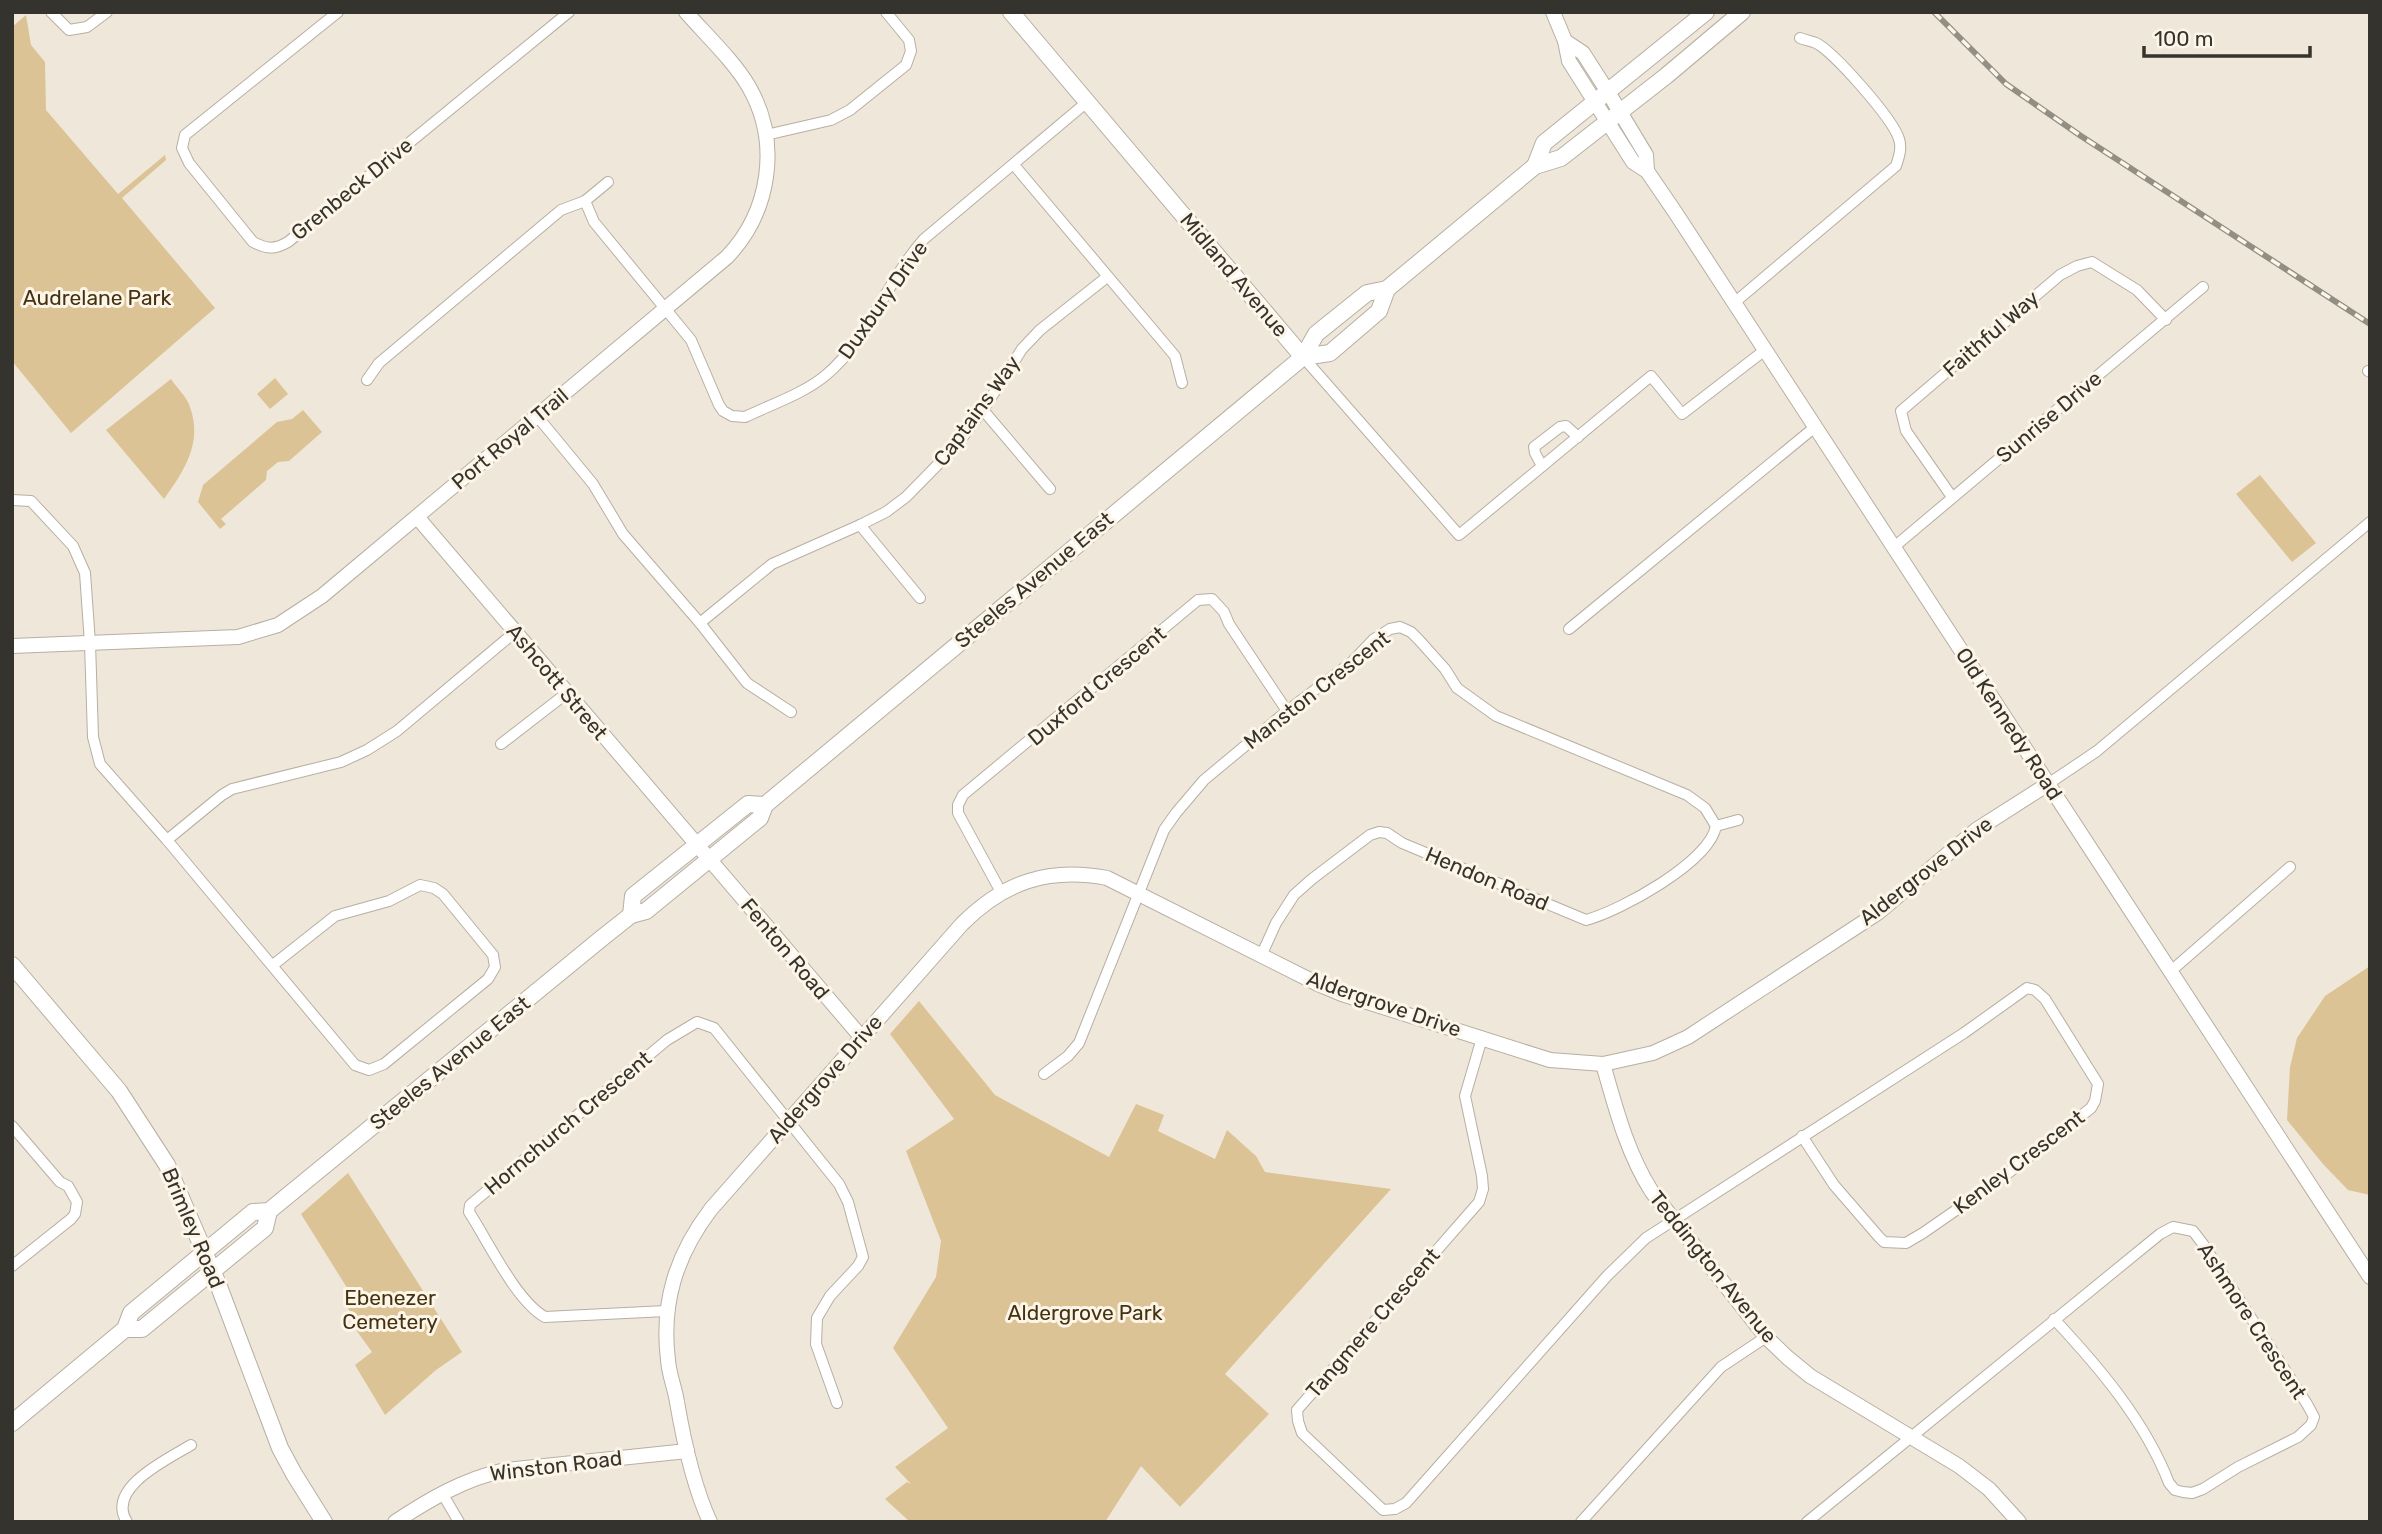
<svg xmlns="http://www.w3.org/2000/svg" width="2382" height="1534" viewBox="0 0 2382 1534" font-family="Rubik,sans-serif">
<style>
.green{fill:#dbc395}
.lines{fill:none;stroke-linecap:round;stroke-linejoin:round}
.minor-casing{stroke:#b6afa2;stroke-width:12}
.tertiary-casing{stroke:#b6afa2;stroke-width:16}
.secondary-casing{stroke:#b6afa2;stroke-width:18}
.minor{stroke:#fff;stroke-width:10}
.tertiary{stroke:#fff;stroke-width:14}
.secondary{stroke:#fff;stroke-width:16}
.rail-casing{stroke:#928e84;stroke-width:6}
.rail{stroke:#fdf5e7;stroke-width:3.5;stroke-dasharray:10;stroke-linecap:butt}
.labels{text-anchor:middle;stroke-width:6;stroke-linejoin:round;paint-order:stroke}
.street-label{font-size:21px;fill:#35332d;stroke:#fdf5e7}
.park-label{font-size:21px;fill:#433311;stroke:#fdf5e7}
</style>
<rect width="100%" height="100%" fill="#efe8da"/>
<!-- green -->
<g class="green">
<path d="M 26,15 L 31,45 L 45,62 L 46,110 L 118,194 L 165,155 L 166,160 L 122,198 L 215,308 L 71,433 L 12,361 L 12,27 Z"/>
<path d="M 275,378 L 288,394 L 270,409 L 257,394 Z"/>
<path d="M 171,379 C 177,388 187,397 190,407 C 203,443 184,471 164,499 L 106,430 Z"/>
<path d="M 303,410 L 322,432 L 289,461 L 278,462 L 267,471 L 266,480 L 221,519 L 226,524 L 220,529 L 198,502 L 203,485 L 277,422 L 292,419 Z"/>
<path d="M 2260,475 L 2316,543 L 2292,562 L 2236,494 Z"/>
<path d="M 2370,966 L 2370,1195 L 2348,1190 L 2323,1164 L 2287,1120 L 2290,1067 L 2297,1038 L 2325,996 Z"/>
<path d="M 919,1001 L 995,1095 L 1109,1157 L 1136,1104 L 1164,1115 L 1158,1131 L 1215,1159 L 1227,1130 L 1256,1156 L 1265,1172 L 1391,1189 L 1225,1374 L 1269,1414 L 1180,1507 L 1141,1466 L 1105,1522 L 910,1522 L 885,1499 L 907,1482 L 911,1484 L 895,1467 L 948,1428 L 893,1348 L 936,1277 L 941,1241 L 906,1151 L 954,1119 L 890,1034 Z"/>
<path d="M 348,1173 L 462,1352 L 436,1370 L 385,1415 L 355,1365 L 372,1352 L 356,1330 L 344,1296 L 349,1291 L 301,1214 Z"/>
</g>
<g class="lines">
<!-- minor casing -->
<g class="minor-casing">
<g id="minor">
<path d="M 51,12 L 69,30 L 87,27 L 107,12"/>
<path d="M 338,12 L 185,135 L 182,148 L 189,163 L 253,242 C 267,249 274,250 288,242 L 569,12"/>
<path d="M 766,135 L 831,120 L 850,110 L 906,65 L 911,51 L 909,40 L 886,12"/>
<path d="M 1014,165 L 1175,356 L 1182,383"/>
<path d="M 585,201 L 608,182"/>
<path d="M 1734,303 L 1896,166 C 1899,157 1902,148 1899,139 C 1893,119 1834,52 1816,43 C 1811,41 1805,40 1800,38"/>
<path d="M 1303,357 L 1459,535 L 1651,376 L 1682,414 L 1765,350"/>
<path d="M 2368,371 L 2370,372"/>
<path d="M 367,380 L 379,363 L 561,210 L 585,201 L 594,222 L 691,340 L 719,405 L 723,411 L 732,416 L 745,417 C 770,405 805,393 826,375 C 867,341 888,279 924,239 L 1087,102"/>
<path d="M 983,410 L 1050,489"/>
<path d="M 537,416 L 593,484 L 623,534 L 700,623 L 747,683 L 791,712"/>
<path d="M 1542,466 L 1535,453 L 1534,447 L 1560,427 L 1566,426 L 1578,437"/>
<path d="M 1952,497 L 1906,431 L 1901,411 L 2060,275 L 2077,266 L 2092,262 L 2137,290 L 2166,320"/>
<path d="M 12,500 L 31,501 L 73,546 L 85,573 L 90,643 L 93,737 L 100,764 L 167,840 L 355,1065 L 369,1070 L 384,1064 L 488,979 L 495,967 L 493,955 L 443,894 L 434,888 L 420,885 L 389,901 L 335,916 L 273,965"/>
<path d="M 860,525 L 920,598"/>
<path d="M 1894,547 L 2203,287"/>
<path d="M 700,623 L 772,564 L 860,525 L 886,512 L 906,497 L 956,446 L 983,410 L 1022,349 L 1040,330 L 1107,277"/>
<path d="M 1569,629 L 1815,427"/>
<path d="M 501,744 L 567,693"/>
<path d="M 2048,784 L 2097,751 L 2370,522"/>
<path d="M 1716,826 L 1738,820"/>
<path d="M 167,840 L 222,795 L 232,789 L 341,762 L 367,750 L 397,731 L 515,632"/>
<path d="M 1001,892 L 958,813 L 958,805 L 963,795 L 1198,600 L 1212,599 L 1224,612 L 1229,624 L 1287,711"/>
<path d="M 1261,956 L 1276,923 L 1294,895 L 1312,879 L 1370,835 L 1379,832 L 1387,833 L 1402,843 L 1586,920 C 1620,911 1710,862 1716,826"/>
<path d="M 2171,971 L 2290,867"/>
<path d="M 1482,1038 L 1465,1096 L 1482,1176 L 1483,1189 L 1479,1202 L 1297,1410 L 1298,1421 L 1302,1433 L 1383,1510 L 1395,1509 L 1406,1503 L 1607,1276 L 1646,1238 L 1964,1033 L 2027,988 L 2035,990 L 2045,999 L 2098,1084 L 2095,1101 L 2091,1108 L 1998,1181 L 1923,1233 L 1906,1243 L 1884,1242 L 1879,1237 L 1834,1185 L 1802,1136"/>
<path d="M 1044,1074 L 1068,1056 L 1079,1043 L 1164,830 L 1176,813 L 1204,780 L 1287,711 L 1352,662 L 1374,639 L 1390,629 L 1400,627 L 1411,632 L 1419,640 L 1445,669 L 1457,688 L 1496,716 L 1687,795 L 1705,808 L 1716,826"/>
<path d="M 12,1126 L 60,1182 L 68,1186 L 77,1202 L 75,1214 L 71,1219 L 12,1266"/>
<path d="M 666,1311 L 545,1317 C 516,1301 488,1241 469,1212 L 470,1205 L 667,1040 L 697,1022 L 714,1028 L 839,1184 L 848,1202 L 863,1257 L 858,1266 L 830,1296 L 817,1318 L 816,1344 L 837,1403"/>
<path d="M 442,1493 L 459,1522"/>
<path d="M 127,1522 C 105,1488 168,1459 191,1445"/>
<path d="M 1581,1522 L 1721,1367 L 1766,1337"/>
<path d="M 1807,1522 L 2160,1234 L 2173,1227 L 2193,1231 L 2203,1244 L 2307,1404 L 2314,1417 L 2311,1425 L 2298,1437 L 2238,1467 L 2203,1489 L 2192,1493 L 2183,1492 L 2175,1490 L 2169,1483 C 2145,1421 2099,1367 2054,1319"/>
</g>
</g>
<!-- tertiary casing -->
<g class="tertiary-casing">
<g id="tertiary">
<path d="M 1553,12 L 1565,41 L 1569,61 L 1633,162 L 1647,171 L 1675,212 L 2370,1277"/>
<path d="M 1565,41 L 1583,53 L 1608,92 L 1646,155 L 1647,171"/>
<path d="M 418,518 L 862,1038"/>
<path d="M 12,646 L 238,637 L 278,625 L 322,596 L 727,257 C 770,212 781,143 749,87 C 734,61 706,35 686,12"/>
<path d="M 1603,1064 C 1616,1109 1627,1153 1652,1192 L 1766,1337 L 1788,1358 L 1810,1376 L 1959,1466 L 1989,1489 L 2019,1522"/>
<path d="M 395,1522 C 430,1499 464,1479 505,1470 L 687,1451"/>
<path d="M 710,1522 C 693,1485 684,1443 677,1402 C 675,1388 669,1375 668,1360 C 661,1303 676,1255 711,1209 L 962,924 C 1004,882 1048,867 1107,878 L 1318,984 L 1342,994 L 1550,1060 L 1603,1064 L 1653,1053 L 1688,1037 L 1879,912 L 1976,830 L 2048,784"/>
</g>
</g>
<!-- secondary casing -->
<g class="secondary-casing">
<g id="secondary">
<path d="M 1011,12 L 1303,357"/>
<path d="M 1535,166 L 1544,143 L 1706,12"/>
<path d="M 1303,357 L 1330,353 L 1379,311 L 1387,289 L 1535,166 L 1561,158 L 1666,76 L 1742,12"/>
<path d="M 631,915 L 633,896 L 748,804 L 765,805"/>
<path d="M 12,965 L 119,1091 L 167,1165 L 218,1284 L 280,1448 L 294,1474 L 324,1522"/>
<path d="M 125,1329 L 142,1329 L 265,1228 L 269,1211"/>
<path d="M 12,1423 L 125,1329 L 131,1313 L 253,1212 L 269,1211 L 602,938 L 631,915 L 646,911 L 760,818 L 765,805 L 1303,357 L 1316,334 L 1367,293 L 1387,289"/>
</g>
</g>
<!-- minor -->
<use href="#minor" class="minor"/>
<!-- tertiary -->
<use href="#tertiary" class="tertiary"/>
<!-- secondary -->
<use href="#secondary" class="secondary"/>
<!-- rail casing -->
<g class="rail-casing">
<path id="rail" d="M 1934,12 L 2006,84 L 2081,136 L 2370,324"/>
</g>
<!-- rail -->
<use href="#rail" class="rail"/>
</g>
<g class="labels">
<!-- street labels -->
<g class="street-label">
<text transform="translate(352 189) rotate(-39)" y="7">Grenbeck Drive</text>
<text transform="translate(1234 275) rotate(50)" y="7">Midland Avenue</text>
<text transform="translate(883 300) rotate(-55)" y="7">Duxbury Drive</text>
<text transform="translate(1991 334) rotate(-41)" y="7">Faithful Way</text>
<text transform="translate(977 411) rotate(-54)" y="7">Captains Way</text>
<text transform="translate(2049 417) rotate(-40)" y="7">Sunrise Drive</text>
<text transform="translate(510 439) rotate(-40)" y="7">Port Royal Trail</text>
<text transform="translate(1034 580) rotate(-40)" y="7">Steeles Avenue East</text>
<text transform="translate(557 682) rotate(50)" y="7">Ashcott Street</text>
<text transform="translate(1097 686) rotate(-40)" y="7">Duxford Crescent</text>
<text transform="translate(1317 690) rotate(-38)" y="7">Manston Crescent</text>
<text transform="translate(2009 724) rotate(57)" y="7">Old Kennedy Road</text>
<text transform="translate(1926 871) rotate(-38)" y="7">Aldergrove Drive</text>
<text transform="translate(1487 879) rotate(23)" y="7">Hendon Road</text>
<text transform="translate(785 949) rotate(50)" y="7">Fenton Road</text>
<text transform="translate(1384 1004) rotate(19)" y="7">Aldergrove Drive</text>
<text transform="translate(450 1063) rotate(-39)" y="7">Steeles Avenue East</text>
<text transform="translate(825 1079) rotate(-49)" y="7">Aldergrove Drive</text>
<text transform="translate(568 1123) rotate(-40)" y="7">Hornchurch Crescent</text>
<text transform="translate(2019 1162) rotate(-37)" y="7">Kenley Crescent</text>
<text transform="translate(193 1228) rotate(67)" y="7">Brimley Road</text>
<text transform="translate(1713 1267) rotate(51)" y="7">Teddington Avenue</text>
<text transform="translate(2252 1321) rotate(57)" y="7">Ashmore Crescent</text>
<text transform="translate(1373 1323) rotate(-49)" y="7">Tangmere Crescent</text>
<text transform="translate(556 1466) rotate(-7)" y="7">Winston Road</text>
</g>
<!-- park labels -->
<g class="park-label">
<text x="97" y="305">Audrelane Park</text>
<text x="390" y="1305">Ebenezer<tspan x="390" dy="24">Cemetery</tspan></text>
<text x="1085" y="1320">Aldergrove Park</text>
</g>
</g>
<!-- border -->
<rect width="2382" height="1534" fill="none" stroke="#35332d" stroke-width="28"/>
<!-- scale -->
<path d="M2144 46v10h166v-10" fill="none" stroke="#35332d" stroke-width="3.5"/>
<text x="2154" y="46" font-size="21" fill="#35332d" stroke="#fdf5e7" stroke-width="5" paint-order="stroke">100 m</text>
</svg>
